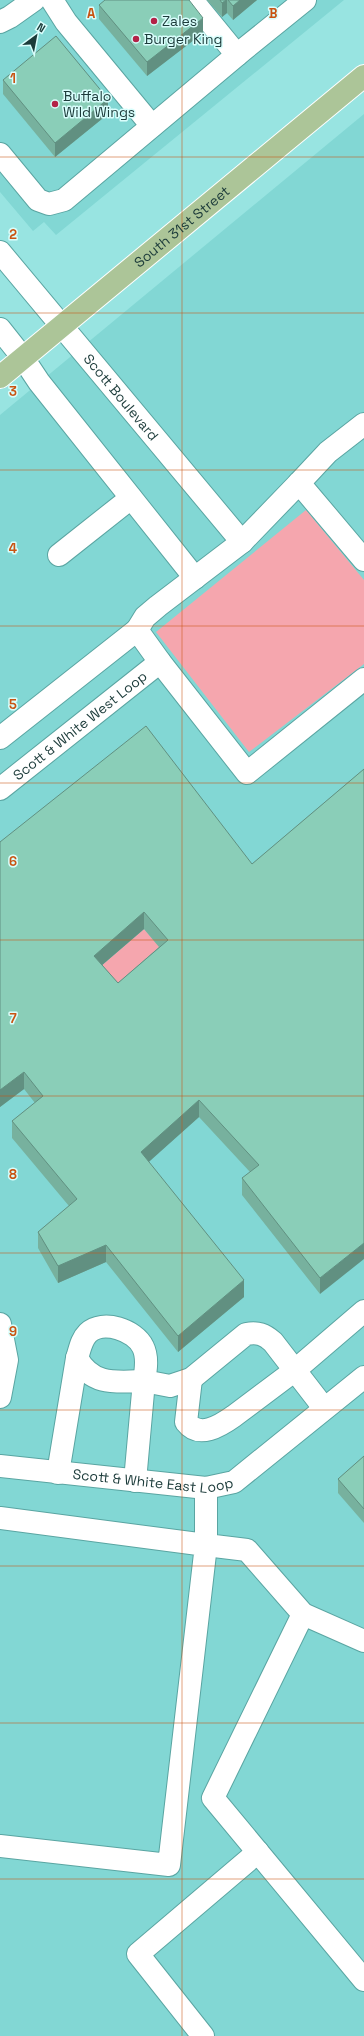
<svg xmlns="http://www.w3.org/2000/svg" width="364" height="2036" viewBox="0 0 364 2036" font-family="'Space Grotesk',sans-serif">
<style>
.built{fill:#82d7d4}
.green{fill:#f5a6ae}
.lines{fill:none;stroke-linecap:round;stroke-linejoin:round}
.minor-casing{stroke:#5aa5a2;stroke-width:24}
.major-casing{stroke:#fff;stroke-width:24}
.minor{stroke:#fff;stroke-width:22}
.major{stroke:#acc598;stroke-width:22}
.wall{fill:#77b19e;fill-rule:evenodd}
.shaded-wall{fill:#619081}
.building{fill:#8aceb8;stroke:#619081;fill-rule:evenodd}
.grid{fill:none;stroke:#c95413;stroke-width:1;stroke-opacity:0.55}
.poi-dot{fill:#b32247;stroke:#d9fefc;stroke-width:1.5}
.labels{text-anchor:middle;stroke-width:3;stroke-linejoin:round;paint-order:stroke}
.poi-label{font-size:14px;fill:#1c3b3a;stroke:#d9fefc;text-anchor:start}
.street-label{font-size:14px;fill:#1c3b3a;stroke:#d9fefc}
.grid-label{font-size:13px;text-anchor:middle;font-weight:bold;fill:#c95413;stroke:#d9fefc;stroke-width:3;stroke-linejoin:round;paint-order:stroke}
</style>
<rect width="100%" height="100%" fill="#98e4e1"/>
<!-- built -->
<g class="built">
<path d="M 0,0 L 344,0 L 56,235 L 44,222 L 33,231 L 0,192 Z"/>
<path d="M 364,114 L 364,2036 L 0,2036 L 0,415 Z"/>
</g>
<!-- green -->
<g class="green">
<path d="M 306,510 L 364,580 L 364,664 L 249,752 L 156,632 Z"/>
<path d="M 207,901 L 118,1000 L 94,972 L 144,929 L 157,944 Z"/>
</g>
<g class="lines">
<!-- minor casing -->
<g class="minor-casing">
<g id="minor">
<path d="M 52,0 L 66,22 L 152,126"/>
<path d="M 192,0 L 237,55"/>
<path d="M 0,22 L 10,17 L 34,0"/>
<path d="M 0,154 L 38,200 L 49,204 L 64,200 L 243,50 L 305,0"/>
<path id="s1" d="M 0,252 L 242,542"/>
<path d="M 0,329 L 23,358 L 39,382 L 195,578"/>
<path d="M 299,483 L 328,452 L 364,424"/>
<path d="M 59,555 L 131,498"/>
<path d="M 364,560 L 299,483 L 242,542 L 158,606 L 145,617 L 137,630 L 160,662 L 247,773 L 364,679"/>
<path d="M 0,738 L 137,630"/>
<path id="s2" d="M 0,789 L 160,662"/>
<path d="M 0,1324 L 7,1360 L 0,1397"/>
<path d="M 77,1358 C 92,1386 116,1382 144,1381 L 135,1481"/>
<path d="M 191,1379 L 186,1422 C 199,1439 220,1426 234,1416 L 294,1371 L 364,1311"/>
<path id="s3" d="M 0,1466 L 206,1488 L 234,1482 L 364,1377"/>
<path d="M 58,1473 L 77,1358 C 80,1349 81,1340 88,1333 C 103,1319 135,1330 143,1347 C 148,1357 146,1370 144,1381 L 170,1386 L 191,1379 L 246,1334 C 258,1332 264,1334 273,1342 L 324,1408"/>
<path d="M 206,1488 L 206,1545 L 247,1550 L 303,1614 L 364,1641"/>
<path d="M 0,1518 L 206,1545 L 169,1865 L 0,1846"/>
<path d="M 303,1614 L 213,1798 L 364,1980"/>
<path d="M 203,2036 L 138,1954 L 258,1852"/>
</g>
</g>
<!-- major casing -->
<g class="major-casing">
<g id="major">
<path id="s4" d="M 0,377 L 364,76"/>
</g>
</g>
<!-- minor -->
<use href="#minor" class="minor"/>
<!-- major -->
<use href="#major" class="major"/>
</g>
<!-- wall -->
<g class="wall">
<path d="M 207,0 L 257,0 L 233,20 L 227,13 L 222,17 Z"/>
<path d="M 99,5 L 203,33 L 147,76 L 99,19 Z"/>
<path d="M 3,80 L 108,114 L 55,157 L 3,94 Z"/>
<path d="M 364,769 L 320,1294 L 242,1195 L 242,1178 L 250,1172 L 199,1117 L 148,1162 L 244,1297 L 178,1352 L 106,1262 L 58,1283 L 38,1248 L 38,1232 L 69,1206 L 12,1138 L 12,1121 L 35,1103 L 24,1089 L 0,1107 L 0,842 L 252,864 ZM 144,929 L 159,947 L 118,983 L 102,965 Z"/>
<path d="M 364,1456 L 364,1523 L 338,1493 L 338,1479 Z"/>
</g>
<!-- shaded-wall -->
<g class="shaded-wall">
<path d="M 226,0 L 227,0 L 227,13 L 222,17 L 222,3 Z"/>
<path d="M 240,0 L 257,0 L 233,20 L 233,6 Z"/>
<path d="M 203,18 L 203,33 L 147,76 L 147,62 Z"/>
<path d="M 108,99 L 108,114 L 55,157 L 55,143 Z"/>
<path d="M 144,912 L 144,929 L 94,972 L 94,956 Z"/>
<path d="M 24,1072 L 24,1089 L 0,1107 L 0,1090 Z"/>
<path d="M 199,1100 L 199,1117 L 141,1169 L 141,1152 Z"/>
<path d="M 364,1243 L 364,1259 L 320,1294 L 320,1278 Z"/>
<path d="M 106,1245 L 106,1262 L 58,1283 L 58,1266 Z"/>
<path d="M 244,1280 L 244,1297 L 178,1352 L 178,1336 Z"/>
</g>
<!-- building -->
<g class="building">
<path d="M 105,0 L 189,0 L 203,18 L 147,62 L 99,5 Z"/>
<path d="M 220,0 L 226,0 L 222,3 Z"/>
<path d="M 228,0 L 240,0 L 233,6 Z"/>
<path d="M 56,36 L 108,99 L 55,143 L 3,80 Z"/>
<path d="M 146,726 L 252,864 L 364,769 L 364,1243 L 320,1278 L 242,1178 L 259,1165 L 199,1100 L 141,1152 L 244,1280 L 178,1336 L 106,1245 L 58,1266 L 38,1232 L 77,1199 L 12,1121 L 43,1096 L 24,1072 L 0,1090 L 0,842 ZM 144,912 L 168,940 L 118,983 L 94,956 Z"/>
<path d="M 364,1456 L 364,1509 L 338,1479 Z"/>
</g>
<!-- grid -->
<path class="grid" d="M 182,0 L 182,2036M 0,157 L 364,157M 0,313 L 364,313M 0,470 L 364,470M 0,626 L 364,626M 0,783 L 364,783M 0,940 L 364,940M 0,1096 L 364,1096M 0,1253 L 364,1253M 0,1410 L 364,1410M 0,1566 L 364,1566M 0,1723 L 364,1723M 0,1879 L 364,1879"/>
<!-- markers -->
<g class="poi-dot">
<circle cx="154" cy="21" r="4"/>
<circle cx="136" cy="39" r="4"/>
<circle cx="55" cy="104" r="4"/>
</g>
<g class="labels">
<!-- poi labels -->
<g class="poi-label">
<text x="162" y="26">Zales</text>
<text x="144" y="44">Burger King</text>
<text x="63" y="101">Buffalo<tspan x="63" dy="16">Wild Wings</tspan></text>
</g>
<!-- street labels -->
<g class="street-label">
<text dy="5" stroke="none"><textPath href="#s4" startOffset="236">South 31st Street</textPath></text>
<text dy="5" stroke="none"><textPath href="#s1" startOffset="189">Scott Boulevard</textPath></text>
<text dy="5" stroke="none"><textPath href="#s2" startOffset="102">Scott &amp; White West Loop</textPath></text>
<text dy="5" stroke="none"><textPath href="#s3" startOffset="154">Scott &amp; White East Loop</textPath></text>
</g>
</g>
<g class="grid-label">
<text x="91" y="18">A</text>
<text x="273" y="18">B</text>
<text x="13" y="83">1</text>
<text x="13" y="239">2</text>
<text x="13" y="396">3</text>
<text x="13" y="553">4</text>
<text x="13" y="709">5</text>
<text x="13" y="866">6</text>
<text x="13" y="1023">7</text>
<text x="13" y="1179">8</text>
<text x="13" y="1336">9</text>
</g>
<!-- north arrow -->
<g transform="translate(36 36) rotate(32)" stroke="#d9fefc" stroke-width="3" paint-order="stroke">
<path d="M0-3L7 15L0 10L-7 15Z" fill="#1c3b3a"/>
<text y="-6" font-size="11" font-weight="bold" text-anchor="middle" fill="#1c3b3a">N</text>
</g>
</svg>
